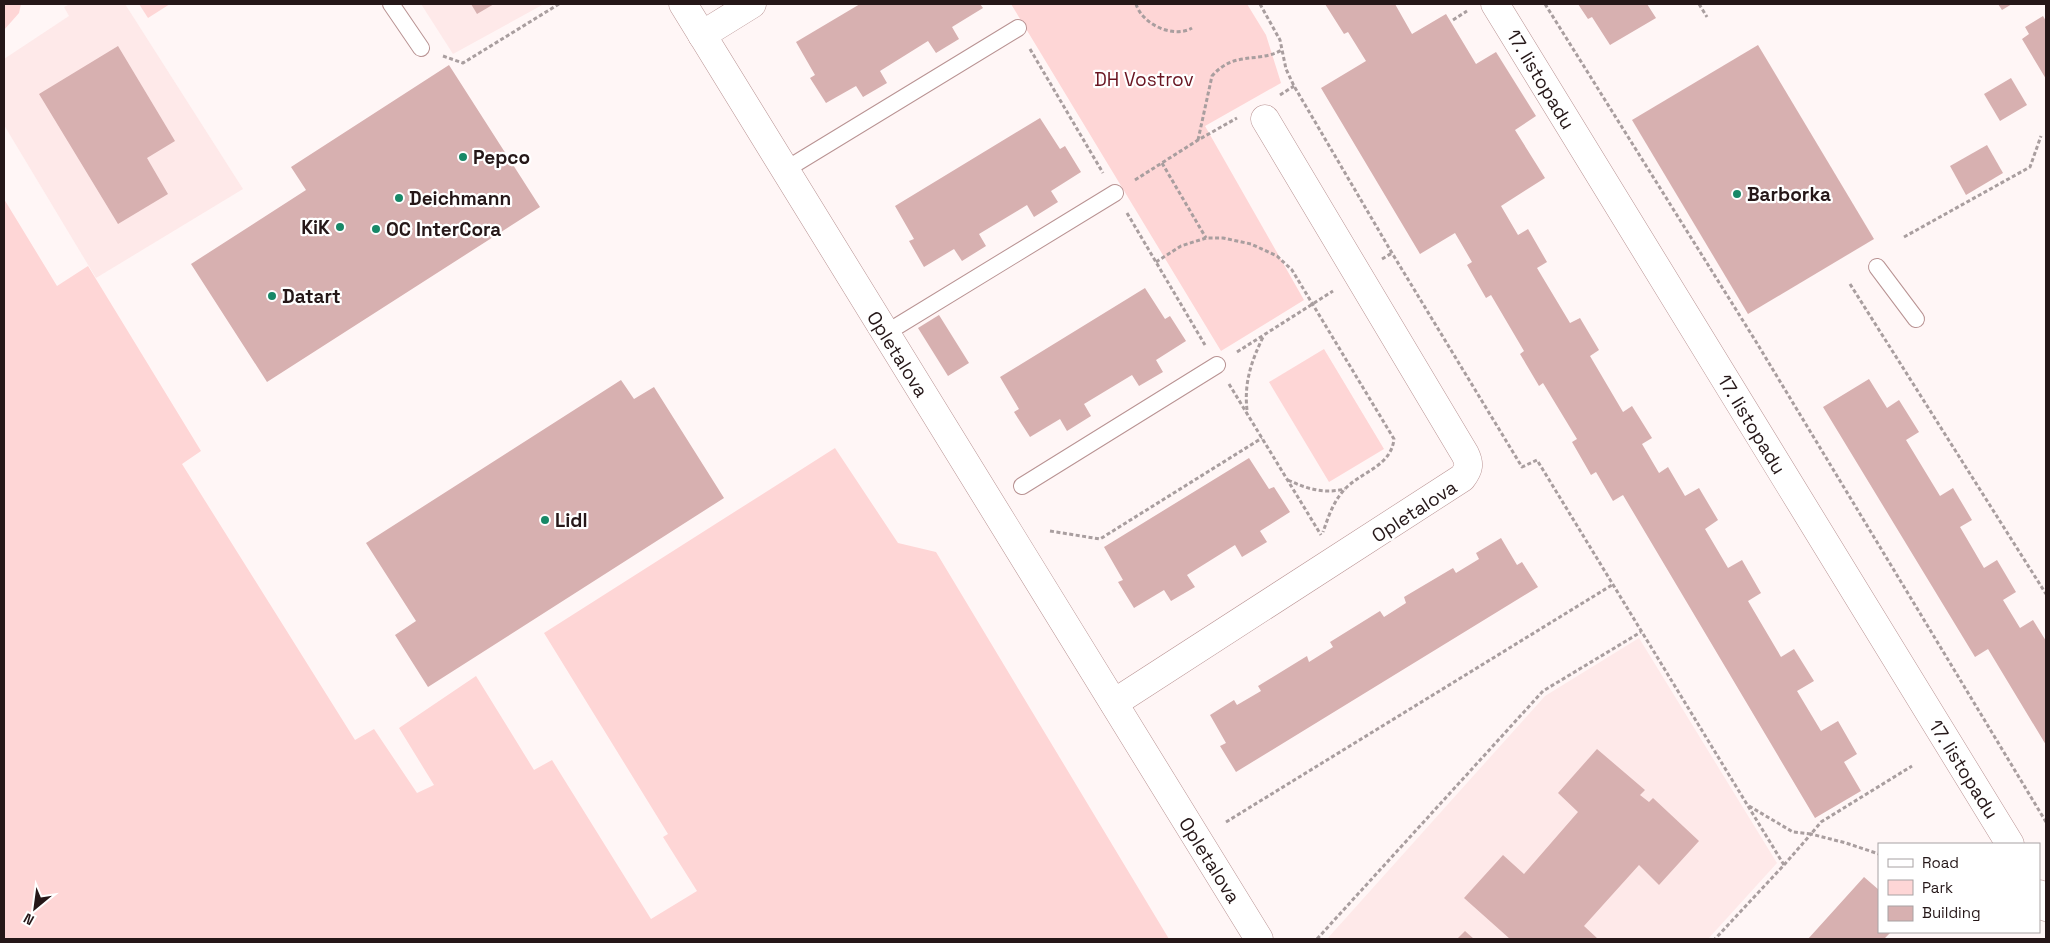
<svg xmlns="http://www.w3.org/2000/svg" width="2050" height="943" viewBox="0 0 2050 943" font-family="'Space Grotesk',sans-serif">
<style>
.built{fill:#fee9e9}
.green{fill:#fed6d6}
.building{fill:#d7b0b0}
.lines{fill:none;stroke-linecap:round;stroke-linejoin:round}
.lane-casing{stroke:#b99393;stroke-width:18}
.street-casing{stroke:#b99393;stroke-width:29}
.path{stroke:#a99e9f;stroke-width:3;stroke-dasharray:4 2.5;stroke-linecap:butt}
.lane{stroke:#fff;stroke-width:16}
.street{stroke:#fff;stroke-width:28}
.poi-dot{fill:#178867;stroke:#fff;stroke-width:2}
.labels{text-anchor:middle;stroke-width:4.5;stroke-linejoin:round;paint-order:stroke}
.park-label{font-size:19px;fill:#691521;stroke:#fff}
.street-label{font-size:19px;fill:#251718;stroke:#fff}
.poi-label{font-size:19px;font-weight:bold;fill:#251718;stroke:#fff;text-anchor:start}
</style>
<rect width="100%" height="100%" fill="#fff6f6"/>
<!-- built -->
<g class="built">
<path d="M 70,4 L 125,4 L 243,189 L 96,278 L 4,125 L 4,59 L 69,16 L 64,7 Z"/>
<path d="M 421,4 L 544,4 L 453,54 Z"/>
<path d="M 1639,638 L 1777,863 L 1708,939 L 1327,939 L 1545,696 Z"/>
</g>
<!-- green -->
<g class="green">
<path d="M 4,4 L 21,4 L 19,13 L 4,30 Z"/>
<path d="M 139,4 L 170,4 L 148,18 Z"/>
<path d="M 1011,4 L 1247,4 L 1266,35 L 1281,83 L 1205,126 L 1304,300 L 1221,351 Z"/>
<path d="M 4,199 L 57,286 L 88,266 L 201,451 L 182,464 L 355,740 L 374,729 L 417,793 L 434,785 L 399,728 L 476,676 L 534,770 L 552,760 L 651,919 L 697,891 L 663,837 L 668,834 L 544,633 L 835,448 L 898,543 L 936,552 L 1169,939 L 4,939 Z"/>
<path d="M 1324,349 L 1384,449 L 1329,482 L 1269,382 Z"/>
</g>
<!-- building -->
<g class="building">
<path d="M 471,4 L 494,4 L 477,14 Z"/>
<path d="M 860,4 L 980,4 L 983,8 L 952,27 L 959,39 L 936,53 L 928,41 L 880,71 L 887,83 L 863,97 L 856,86 L 826,103 L 810,78 L 815,75 L 796,42 Z"/>
<path d="M 1325,4 L 1395,4 L 1412,34 L 1446,14 L 1476,64 L 1496,52 L 1536,116 L 1515,130 L 1545,178 L 1501,206 L 1518,235 L 1528,229 L 1547,262 L 1537,268 L 1570,323 L 1580,318 L 1599,350 L 1590,356 L 1623,412 L 1632,406 L 1652,438 L 1642,444 L 1659,473 L 1668,467 L 1685,496 L 1699,488 L 1718,520 L 1705,529 L 1728,568 L 1742,560 L 1761,593 L 1748,601 L 1781,657 L 1794,649 L 1814,681 L 1797,691 L 1821,731 L 1838,721 L 1857,754 L 1844,762 L 1861,791 L 1815,818 L 1623,495 L 1613,501 L 1596,472 L 1591,475 L 1572,442 L 1577,439 L 1543,383 L 1539,386 L 1520,354 L 1524,351 L 1491,295 L 1486,298 L 1467,265 L 1472,262 L 1455,233 L 1420,254 L 1321,88 L 1366,61 L 1348,32 L 1344,34 Z"/>
<path d="M 1578,4 L 1647,4 L 1656,18 L 1610,45 L 1592,17 L 1588,19 Z"/>
<path d="M 1998,4 L 2012,4 L 2002,10 Z"/>
<path d="M 2043,16 L 2046,21 L 2046,79 L 2022,39 L 2029,34 L 2025,27 Z"/>
<path d="M 1758,45 L 1874,239 L 1748,314 L 1632,120 Z"/>
<path d="M 118,46 L 175,141 L 147,158 L 168,194 L 118,224 L 39,94 Z"/>
<path d="M 449,65 L 540,207 L 267,382 L 191,264 L 306,190 L 291,167 Z"/>
<path d="M 2011,78 L 2027,105 L 2000,121 L 1984,94 Z"/>
<path d="M 1040,118 L 1060,149 L 1065,146 L 1081,172 L 1051,191 L 1058,202 L 1034,217 L 1027,205 L 979,234 L 986,246 L 962,261 L 954,249 L 924,267 L 909,241 L 914,239 L 895,206 Z"/>
<path d="M 1987,145 L 2003,173 L 1966,195 L 1950,166 Z"/>
<path d="M 1145,288 L 1165,319 L 1170,316 L 1186,341 L 1156,360 L 1163,372 L 1139,386 L 1132,375 L 1084,404 L 1091,416 L 1067,431 L 1060,419 L 1030,437 L 1014,412 L 1019,409 L 1000,377 Z"/>
<path d="M 939,315 L 969,363 L 948,376 L 918,328 Z"/>
<path d="M 1869,379 L 1887,408 L 1899,400 L 1919,432 L 1906,440 L 1940,496 L 1953,488 L 1972,520 L 1960,527 L 1984,568 L 1997,560 L 2016,592 L 2003,600 L 2020,628 L 2033,620 L 2046,641 L 2046,745 L 1988,649 L 1975,657 L 1823,407 Z"/>
<path d="M 621,380 L 634,399 L 654,387 L 724,498 L 428,687 L 395,635 L 416,621 L 366,543 Z"/>
<path d="M 1249,458 L 1269,489 L 1274,487 L 1290,512 L 1260,531 L 1267,542 L 1242,557 L 1235,545 L 1187,575 L 1195,587 L 1171,601 L 1164,590 L 1134,608 L 1118,582 L 1123,580 L 1104,547 Z"/>
<path d="M 1501,538 L 1517,565 L 1522,562 L 1538,587 L 1236,772 L 1220,746 L 1226,743 L 1210,715 L 1234,700 L 1237,705 L 1261,691 L 1258,686 L 1307,656 L 1309,662 L 1333,647 L 1330,642 L 1380,611 L 1384,617 L 1406,603 L 1404,597 L 1453,568 L 1456,573 L 1479,559 L 1476,553 Z"/>
<path d="M 1597,749 L 1645,790 L 1640,795 L 1649,802 L 1653,798 L 1699,841 L 1659,885 L 1639,865 L 1584,926 L 1598,939 L 1510,939 L 1464,898 L 1503,855 L 1524,874 L 1578,812 L 1558,793 Z"/>
<path d="M 1864,877 L 1879,890 L 1879,932 L 1891,932 L 1884,939 L 1808,939 Z"/>
<path d="M 1465,931 L 1474,939 L 1457,939 Z"/>
</g>
<g class="lines">
<!-- lane casing -->
<g class="lane-casing">
<g id="lane">
<path d="M 391,4 L 421,48"/>
<path d="M 785,170 L 1018,28"/>
<path d="M 1877,267 L 1916,319"/>
<path d="M 886,333 L 1115,193"/>
<path d="M 1022,486 L 1217,365"/>
</g>
</g>
<!-- street casing -->
<g class="street-casing">
<g id="street">
<path d="M 683,4 L 1259,939"/>
<path d="M 1495,4 L 2010,844"/>
<path d="M 702,35 L 752,4"/>
<path d="M 1114,703 L 1462,478 C 1469,469 1470,464 1465,454 L 1265,119"/>
<path d="M 2039,894 L 2046,907"/>
</g>
</g>
<!-- path -->
<g class="path">
<path d="M 1136,4 C 1142,24 1173,39 1192,28"/>
<path d="M 1260,4 L 1280,40 L 1286,69 L 1294,86 L 1392,253 L 1522,467 L 1537,460 L 1784,865 L 1715,939"/>
<path d="M 1545,4 L 1755,340 L 2046,822"/>
<path d="M 1699,4 L 1707,17"/>
<path d="M 1453,20 L 1467,11"/>
<path d="M 1030,49 L 1103,173"/>
<path d="M 443,56 L 463,63 L 559,4"/>
<path d="M 1280,95 L 1294,86"/>
<path d="M 1198,140 L 1212,76 C 1235,50 1256,64 1282,50"/>
<path d="M 1162,163 L 1206,238"/>
<path d="M 1135,180 L 1198,140 L 1237,118"/>
<path d="M 1127,213 L 1205,345"/>
<path d="M 1904,237 L 2030,167 L 2041,136"/>
<path d="M 1382,259 L 1392,253"/>
<path d="M 1156,262 L 1181,246 L 1206,238 L 1223,238 L 1251,244 L 1277,256 L 1292,270 L 1394,439 C 1391,467 1360,472 1344,490 C 1333,502 1328,518 1323,532"/>
<path d="M 1850,284 L 2046,594"/>
<path d="M 1237,352 L 1333,291"/>
<path d="M 1229,384 L 1321,535"/>
<path d="M 1247,410 C 1244,383 1251,362 1263,337"/>
<path d="M 1288,480 C 1307,489 1324,494 1345,489"/>
<path d="M 1050,531 L 1100,539 L 1262,438"/>
<path d="M 1749,806 L 1793,832 L 1811,834 L 1821,822 L 1912,766"/>
<path d="M 1226,822 L 1612,585"/>
<path d="M 1784,865 L 1811,834 L 1846,843 L 1879,854"/>
<path d="M 1317,939 L 1543,691 L 1641,632"/>
</g>
<!-- lane -->
<use href="#lane" class="lane"/>
<!-- street -->
<use href="#street" class="street"/>
</g>
<!-- markers -->
<g class="poi-dot">
<circle cx="463" cy="157" r="5"/>
<circle cx="1737" cy="194" r="5"/>
<circle cx="399" cy="198" r="5"/>
<circle cx="340" cy="227" r="5"/>
<circle cx="376" cy="229" r="5"/>
<circle cx="272" cy="296" r="5"/>
<circle cx="545" cy="520" r="5"/>
</g>
<g class="labels">
<!-- park labels -->
<g class="park-label">
<text x="1144" y="86">DH Vostrov</text>
</g>
<!-- street labels -->
<g class="street-label">
<text transform="translate(1541 79) rotate(59)" y="7">17. listopadu</text>
<text transform="translate(898 354) rotate(58)" y="7">Opletalova</text>
<text transform="translate(1752 424) rotate(59)" y="7">17. listopadu</text>
<text transform="translate(1414 511) rotate(-33)" y="7">Opletalova</text>
<text transform="translate(1964 769) rotate(58)" y="7">17. listopadu</text>
<text transform="translate(1210 860) rotate(58)" y="7">Opletalova</text>
</g>
<!-- poi labels -->
<g class="poi-label">
<text x="473" y="164">Pepco</text>
<text x="1747" y="201">Barborka</text>
<text x="409" y="205">Deichmann</text>
<text x="330" y="234" text-anchor="end">KiK</text>
<text x="386" y="236">OC InterCora</text>
<text x="282" y="303">Datart</text>
<text x="555" y="527">Lidl</text>
</g>
</g>
<!-- border -->
<rect width="2050" height="943" fill="none" stroke="#251718" stroke-width="10"/>
<!-- legend -->
<rect x="1878" y="843" width="162" height="90" fill="#ffffff" stroke="#a8a2a3"/>
<rect x="1888" y="859" width="25" height="8" fill="#ffffff" stroke="#a8a2a3"/>
<text x="1922" y="868" font-size="15" fill="#251718">Road</text>
<rect x="1888" y="880" width="25" height="15" fill="#fed6d6" stroke="#a8a2a3"/>
<text x="1922" y="893" font-size="15" fill="#251718">Park</text>
<rect x="1888" y="906" width="25" height="15" fill="#d7b0b0" stroke="#a8a2a3"/>
<text x="1922" y="918" font-size="15" fill="#251718">Building</text>
<!-- north arrow -->
<g transform="translate(35 908) rotate(209)" stroke="#ffffff" stroke-width="4" paint-order="stroke">
<path d="M0-4L9 19L0 12L-9 19Z" fill="#251718"/>
<text y="-8" font-size="14" font-weight="bold" text-anchor="middle" fill="#251718">N</text>
</g>
</svg>
